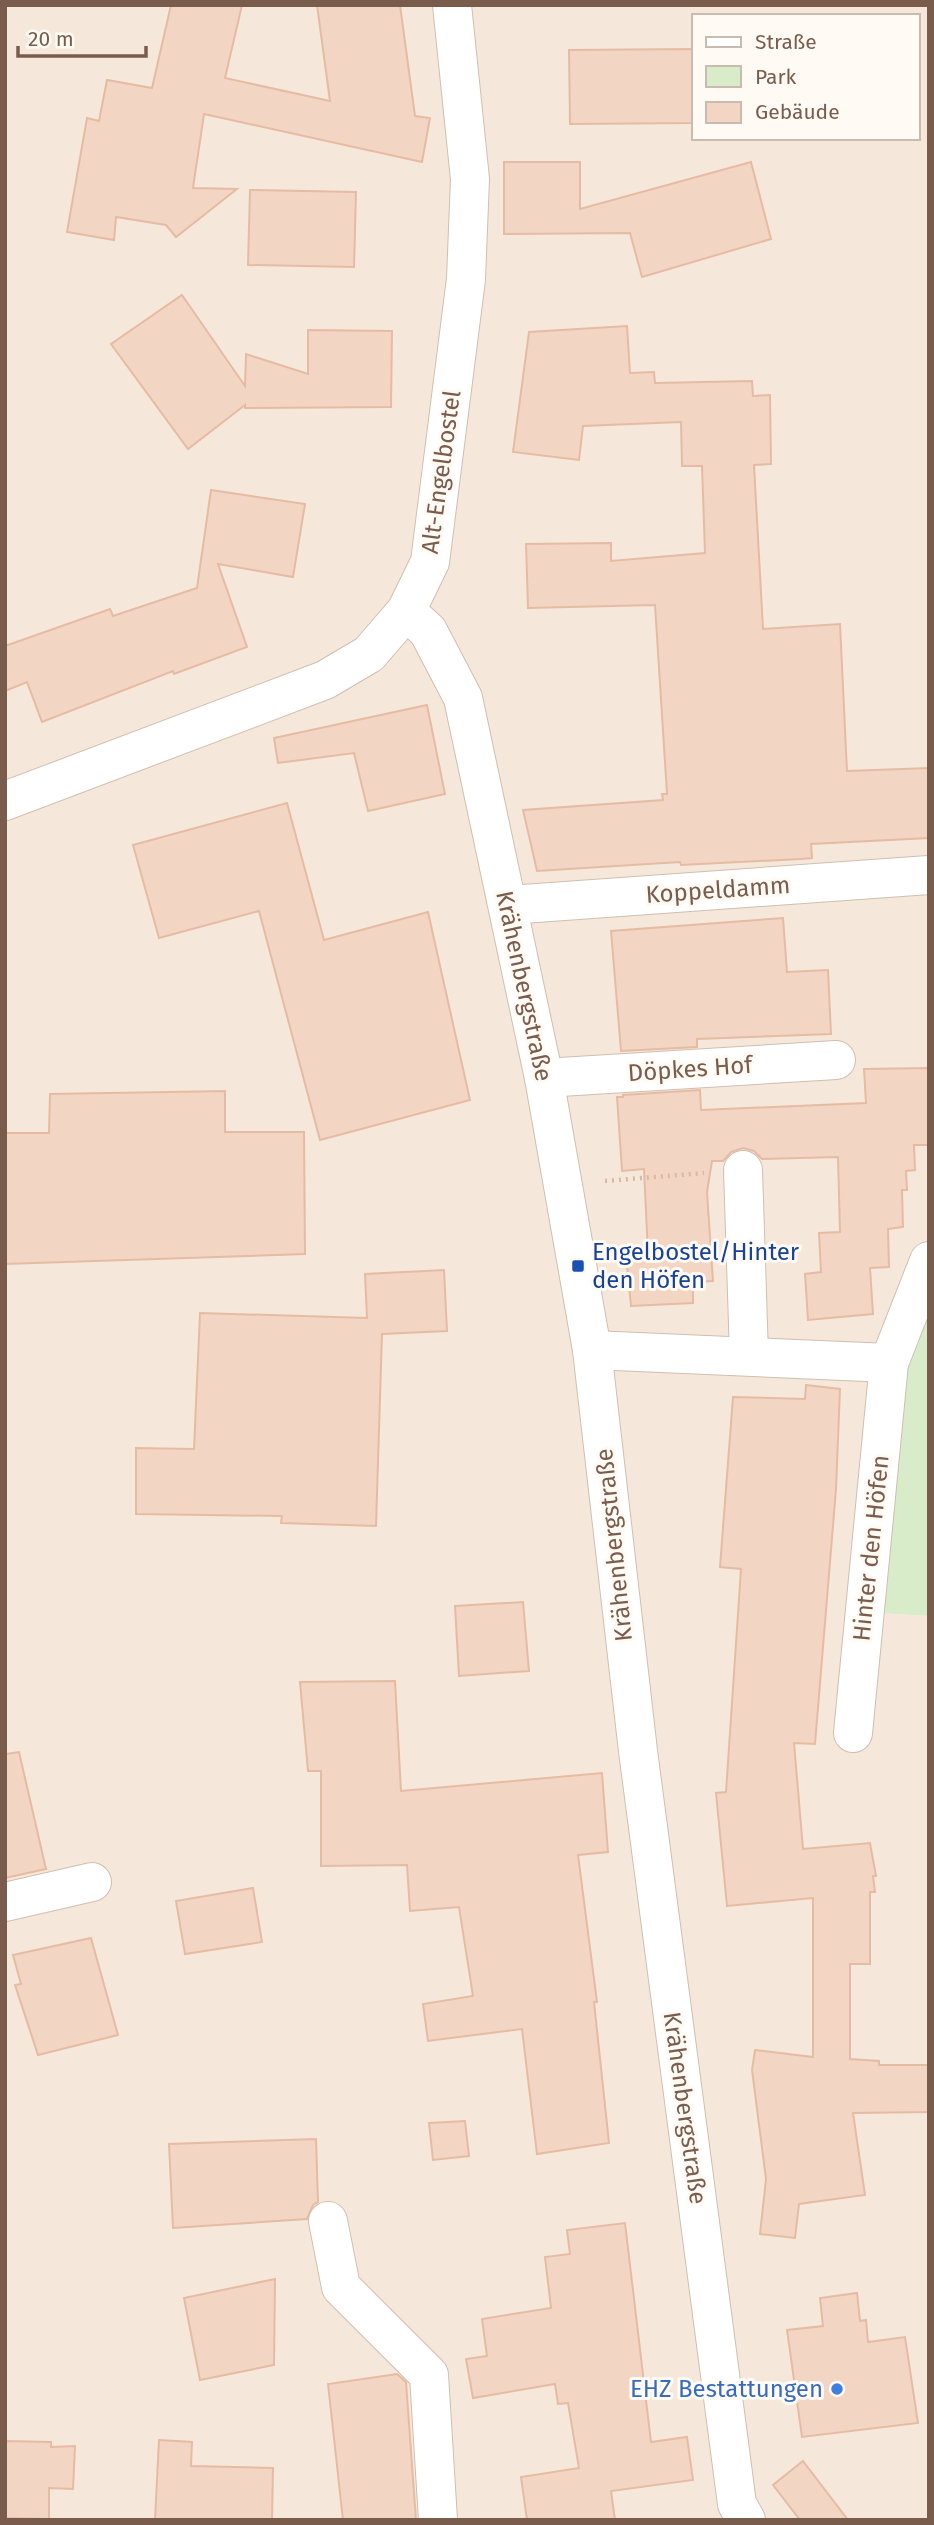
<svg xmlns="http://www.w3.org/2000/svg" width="934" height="2525" viewBox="0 0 934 2525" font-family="'Fira Sans',sans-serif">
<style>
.residential{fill:#f5e8da;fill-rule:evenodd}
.green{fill:#d8ecc9}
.building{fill:#f3d5c3;stroke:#e6bba3;stroke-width:2}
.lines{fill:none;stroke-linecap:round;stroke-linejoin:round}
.minor-casing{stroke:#d1beb0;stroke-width:40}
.path{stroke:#d9b8a5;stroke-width:4.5;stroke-dasharray:2 5;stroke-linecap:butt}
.minor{stroke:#fff;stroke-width:38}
.transit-dot{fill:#1a4fb4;stroke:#fffaf3;stroke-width:2.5}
.shop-dot{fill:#3f7fe0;stroke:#fffaf3;stroke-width:2.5}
.labels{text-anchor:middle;stroke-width:6;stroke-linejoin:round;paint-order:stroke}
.street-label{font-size:24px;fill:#7a5c4d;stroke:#fffaf3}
.transit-label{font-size:24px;fill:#164399;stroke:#fffaf3;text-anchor:start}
.shop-label{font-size:24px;fill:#366cbe;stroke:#fffaf3;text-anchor:end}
</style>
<rect width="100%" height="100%" fill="#fdf6ec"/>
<!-- residential -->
<path class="residential" d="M 5,5 L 929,5 L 929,1304 L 878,1613 L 929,1616 L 929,2520 L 5,2520 ZM 694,16 L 918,16 L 918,138 L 694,138 Z"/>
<!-- green -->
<path class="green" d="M 929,1304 L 929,1616 L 878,1613 L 907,1362 Z"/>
<!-- building -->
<g class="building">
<path d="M 171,5 L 242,5 L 225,78 L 330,101 L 317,5 L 400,5 L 415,116 L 430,118 L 422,162 L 204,114 L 193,188 L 237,189 L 176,237 L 166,225 L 116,217 L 114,240 L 67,232 L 87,118 L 99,121 L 107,80 L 152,88 Z"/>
<path d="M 694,49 L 694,123 L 570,124 L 569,50 Z"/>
<path d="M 504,162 L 580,162 L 580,209 L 751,162 L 771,239 L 642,277 L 630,233 L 504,234 Z"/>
<path d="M 250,190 L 356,192 L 354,267 L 248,265 Z"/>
<path d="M 182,295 L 245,386 L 246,354 L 308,374 L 308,330 L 392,331 L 391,407 L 245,408 L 245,405 L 188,449 L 111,344 Z"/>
<path d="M 627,326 L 630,373 L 654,372 L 655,383 L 752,381 L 753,396 L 770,395 L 771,464 L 754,465 L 763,629 L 840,624 L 847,771 L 929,768 L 929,838 L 811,844 L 812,858 L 801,859 L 681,865 L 680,862 L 537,871 L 523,810 L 663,800 L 662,794 L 667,794 L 655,605 L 528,608 L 526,544 L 611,543 L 611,561 L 705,553 L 702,466 L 682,466 L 681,422 L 583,426 L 579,460 L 513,452 L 529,332 Z"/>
<path d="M 211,490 L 305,504 L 293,577 L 218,564 L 247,647 L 174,674 L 173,671 L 42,722 L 27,682 L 5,691 L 5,646 L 110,609 L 113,616 L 197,588 Z"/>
<path d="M 427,705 L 445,794 L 368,811 L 354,753 L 278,763 L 274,738 Z"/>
<path d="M 287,803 L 324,940 L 428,912 L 470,1100 L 320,1140 L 259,911 L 159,938 L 133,845 Z"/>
<path d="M 783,918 L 787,972 L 828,970 L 831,1034 L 697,1039 L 697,1047 L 621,1051 L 611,931 Z"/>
<path d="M 929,1068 L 929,1145 L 914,1145 L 915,1170 L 906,1171 L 907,1190 L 902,1190 L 903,1227 L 888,1229 L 889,1267 L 870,1268 L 873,1314 L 808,1320 L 805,1274 L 821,1272 L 819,1233 L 840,1232 L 838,1157 L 762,1159 L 754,1151 L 743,1148 L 731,1152 L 723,1161 L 712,1161 L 707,1192 L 713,1281 L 693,1282 L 693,1303 L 631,1306 L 626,1254 L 648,1254 L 644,1169 L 622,1171 L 617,1097 L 623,1097 L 623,1095 L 700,1090 L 701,1110 L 866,1103 L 864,1069 Z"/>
<path d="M 225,1091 L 225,1132 L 304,1132 L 305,1254 L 5,1264 L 5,1133 L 49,1133 L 50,1094 Z"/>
<path d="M 444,1270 L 447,1331 L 382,1334 L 376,1526 L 281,1523 L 282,1516 L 136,1514 L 136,1448 L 194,1449 L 200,1313 L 367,1318 L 365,1274 Z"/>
<path d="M 806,1385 L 840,1389 L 836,1489 L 815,1744 L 794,1743 L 803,1849 L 870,1843 L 876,1876 L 873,1876 L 875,1892 L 870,1892 L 870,1964 L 850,1964 L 850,2059 L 879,2061 L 879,2065 L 929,2065 L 929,2112 L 853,2113 L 865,2195 L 799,2204 L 795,2238 L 760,2234 L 766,2179 L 752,2070 L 755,2050 L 813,2057 L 813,1898 L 727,1906 L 716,1793 L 726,1792 L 741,1569 L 720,1567 L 733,1397 L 805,1399 Z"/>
<path d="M 523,1602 L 529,1671 L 459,1676 L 455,1606 Z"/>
<path d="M 395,1681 L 401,1791 L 602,1773 L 608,1852 L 578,1855 L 597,2002 L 594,2002 L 609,2143 L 537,2154 L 522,2029 L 428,2041 L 423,2004 L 473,1996 L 459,1907 L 410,1911 L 407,1865 L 321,1866 L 321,1771 L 308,1771 L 300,1682 Z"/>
<path d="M 19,1752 L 46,1869 L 5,1878 L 5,1754 Z"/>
<path d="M 253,1888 L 262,1942 L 185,1954 L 176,1901 Z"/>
<path d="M 91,1938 L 118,2035 L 38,2055 L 15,1985 L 21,1984 L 13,1955 Z"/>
<path d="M 465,2121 L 469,2156 L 433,2160 L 429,2123 Z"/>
<path d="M 316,2139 L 318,2202 L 313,2205 L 307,2219 L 173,2228 L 169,2144 Z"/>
<path d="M 625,2223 L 651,2442 L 687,2437 L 693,2480 L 611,2491 L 615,2520 L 527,2520 L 521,2477 L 579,2468 L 568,2403 L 558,2404 L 555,2384 L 473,2398 L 466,2359 L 487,2356 L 482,2319 L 551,2308 L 545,2257 L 570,2254 L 567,2230 Z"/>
<path d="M 275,2279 L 274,2365 L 200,2380 L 184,2298 Z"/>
<path d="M 857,2293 L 860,2321 L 866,2320 L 868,2342 L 905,2337 L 918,2423 L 802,2437 L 787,2330 L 823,2326 L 820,2298 Z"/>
<path d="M 397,2374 L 406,2382 L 416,2520 L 343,2520 L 328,2384 Z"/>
<path d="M 159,2440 L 192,2442 L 191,2466 L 273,2468 L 272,2520 L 155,2520 Z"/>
<path d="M 5,2441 L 51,2442 L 51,2447 L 75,2446 L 73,2489 L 49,2488 L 49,2519 L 5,2518 Z"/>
<path d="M 803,2461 L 848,2520 L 800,2520 L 773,2485 Z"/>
</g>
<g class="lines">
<!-- minor casing -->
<g class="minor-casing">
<g id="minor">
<path d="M 406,611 L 428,631 L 463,698 L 544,1078 L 592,1350 L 638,1751 L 737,2504 L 746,2520"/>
<path d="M 5,801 L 325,680 L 369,654 L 406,611 L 430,562 L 466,279 L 470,179 L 452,5"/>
<path d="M 508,905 L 929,875"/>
<path d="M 544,1078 L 836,1060"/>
<path d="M 743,1170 L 749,1355"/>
<path d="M 592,1350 L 889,1363 L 929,1261"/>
<path d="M 853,1733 L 889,1363"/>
<path d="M 5,1902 L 92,1882"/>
<path d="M 328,2221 L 341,2287 L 429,2375 L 438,2520"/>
</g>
</g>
<!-- path -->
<path class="path" d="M 605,1181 L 704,1173"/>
<!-- minor -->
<use href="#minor" class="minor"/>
</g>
<!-- markers -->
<rect class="transit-dot" x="571" y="1259" width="14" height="14" rx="3.5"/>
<circle class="shop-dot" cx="837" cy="2389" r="7"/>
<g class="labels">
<!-- street labels -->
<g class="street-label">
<text transform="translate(441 472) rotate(-82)" y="8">Alt-Engelbostel</text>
<text transform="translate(718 890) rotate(-4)" y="8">Koppeldamm</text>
<text transform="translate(524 986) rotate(78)" y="8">Krähenbergstraße</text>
<text transform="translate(690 1069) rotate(-4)" y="8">Döpkes Hof</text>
<text transform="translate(614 1545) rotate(-96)" y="8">Krähenbergstraße</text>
<text transform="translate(871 1548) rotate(-84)" y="8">Hinter den Höfen</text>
<text transform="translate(685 2108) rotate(82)" y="8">Krähenbergstraße</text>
</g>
<!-- transit labels -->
<g class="transit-label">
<text x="592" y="1260">Engelbostel/Hinter<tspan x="592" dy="28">den Höfen</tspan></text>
</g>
<!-- shop labels -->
<g class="shop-label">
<text x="823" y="2397">EHZ Bestattungen</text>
</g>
</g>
<!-- border -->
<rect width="934" height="2525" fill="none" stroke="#7a5c4d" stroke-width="14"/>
<!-- legend -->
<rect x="692" y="14" width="228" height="126" fill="#fffaf3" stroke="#cabbb1" stroke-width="2"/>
<rect x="706" y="37" width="35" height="10" fill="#ffffff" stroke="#cabbb1" stroke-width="2"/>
<text x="755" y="49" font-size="21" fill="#7a5c4d">Straße</text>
<rect x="706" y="66" width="35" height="21" fill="#d8ecc9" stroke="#cabbb1" stroke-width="2"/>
<text x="755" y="84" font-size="21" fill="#7a5c4d">Park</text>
<rect x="706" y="102" width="35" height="21" fill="#f3d5c3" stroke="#cabbb1" stroke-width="2"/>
<text x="755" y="119" font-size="21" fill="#7a5c4d">Gebäude</text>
<!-- scale -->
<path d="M18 46v10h128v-10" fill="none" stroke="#7a5c4d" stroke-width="3.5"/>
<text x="28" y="46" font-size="21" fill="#7a5c4d" stroke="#fffaf3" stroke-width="5" paint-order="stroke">20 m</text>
</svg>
